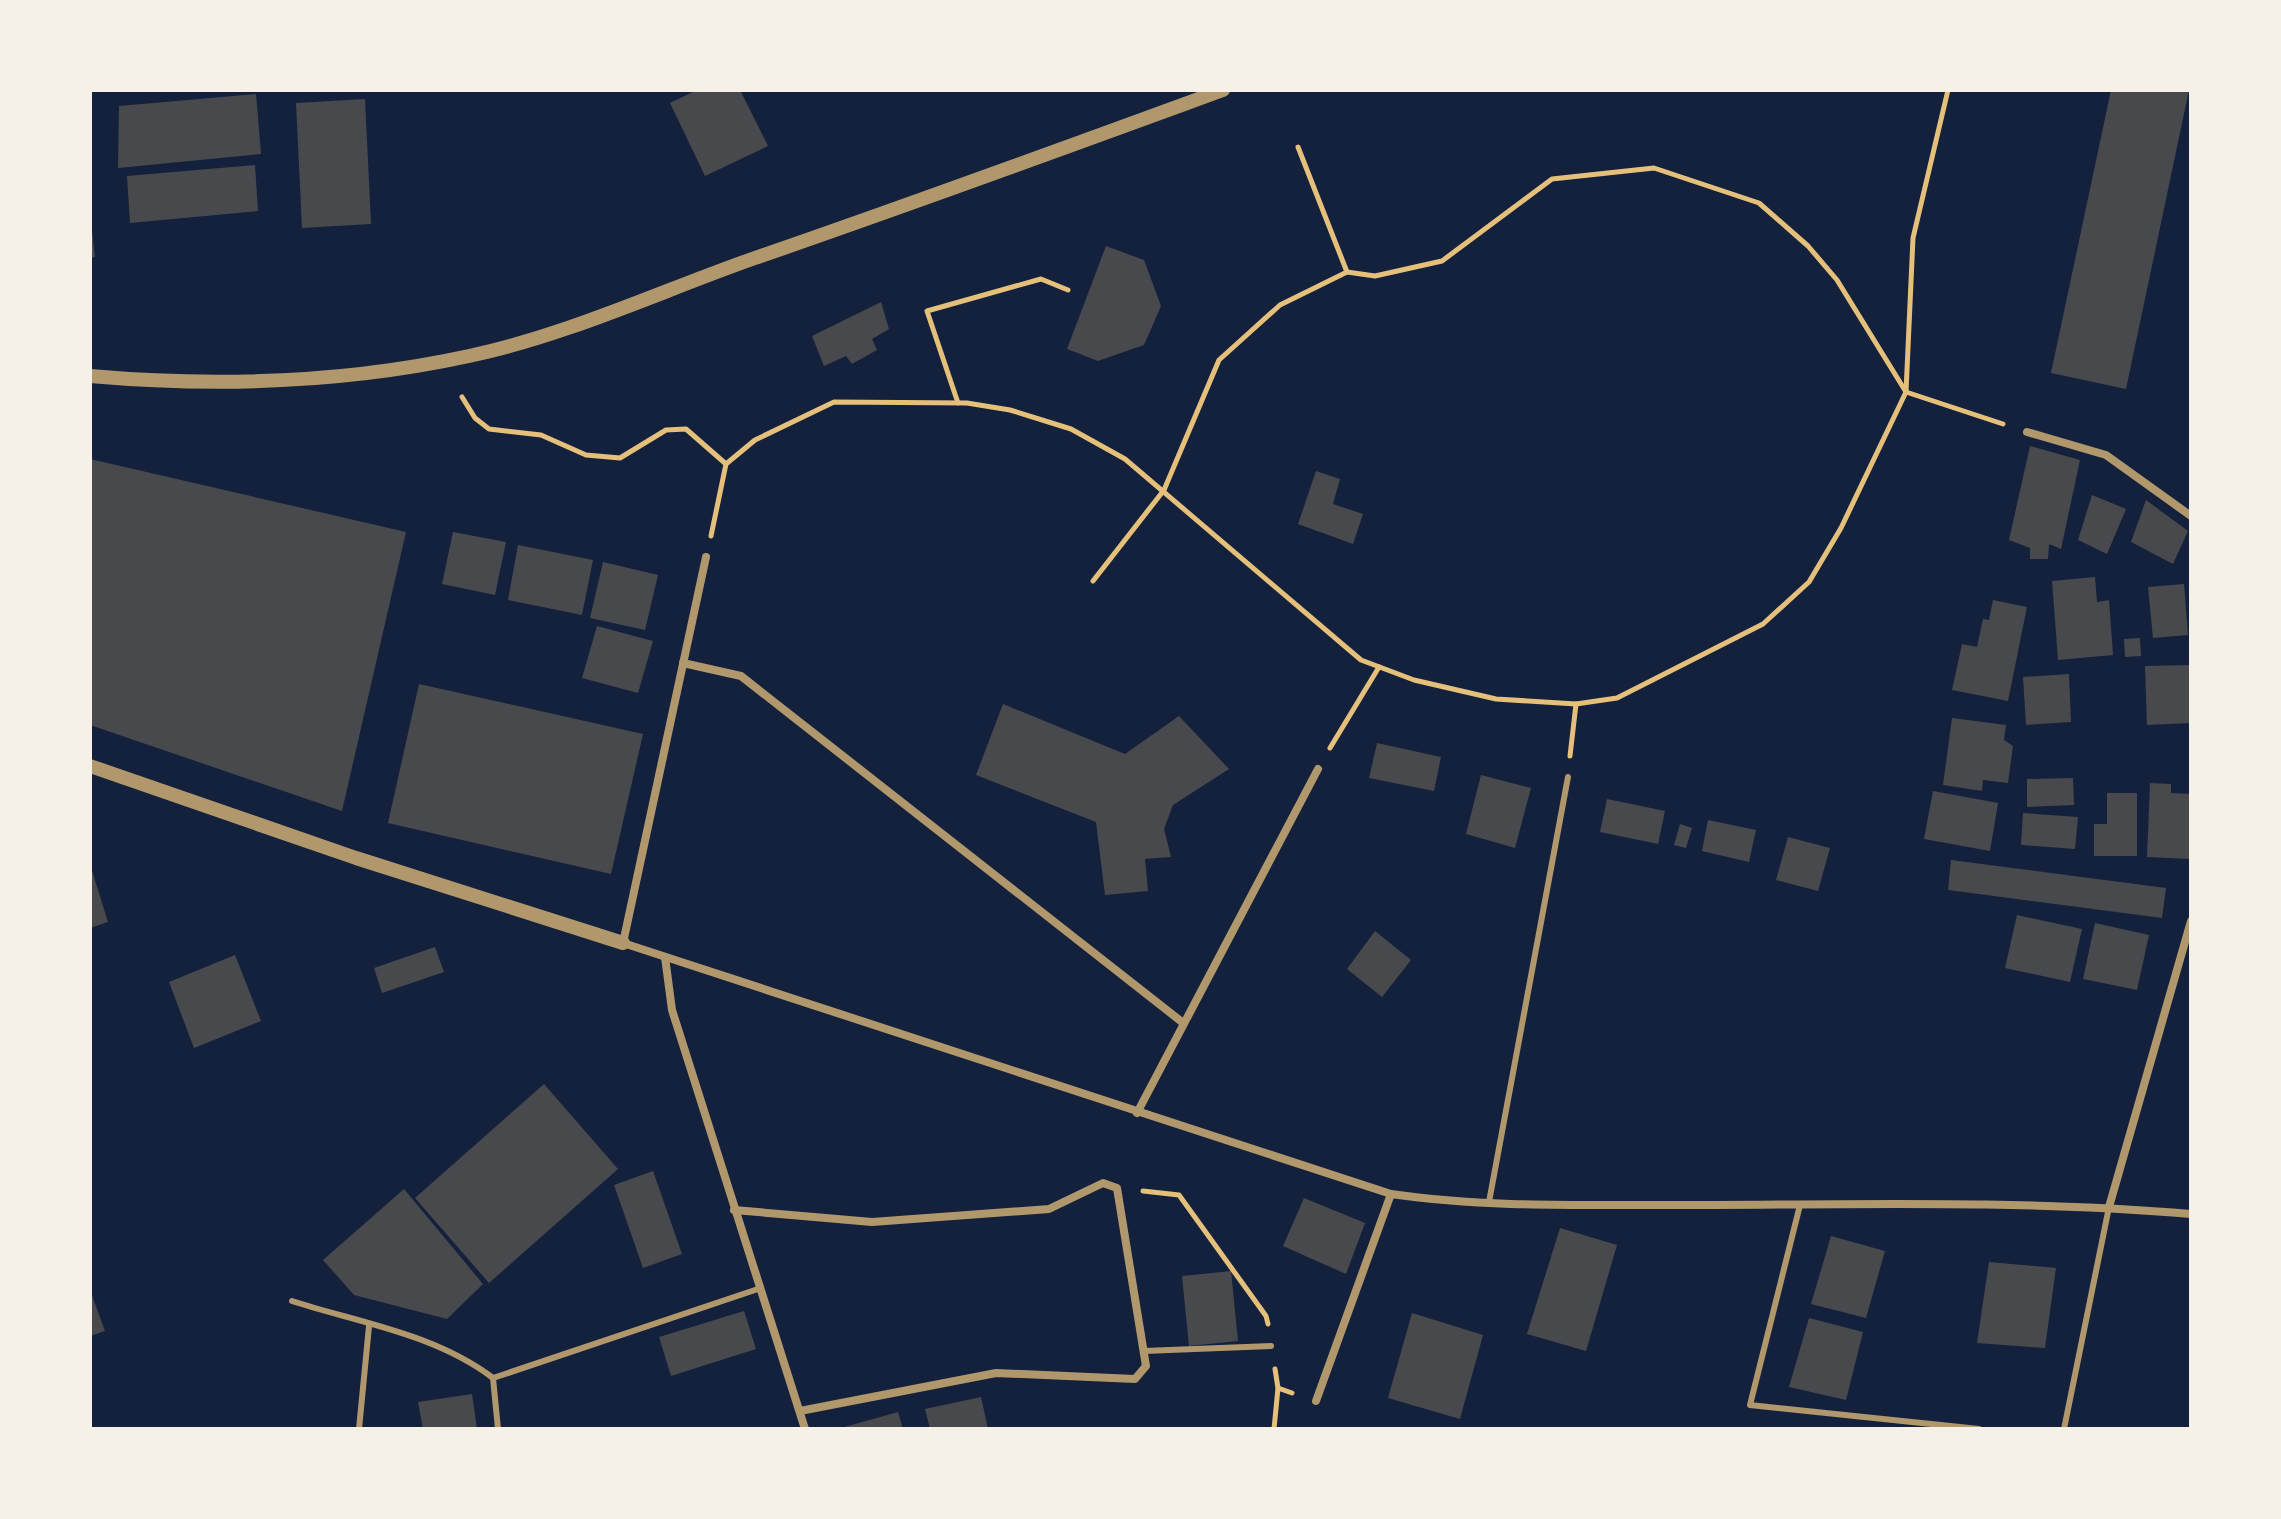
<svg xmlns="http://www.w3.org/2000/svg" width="2281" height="1519" viewBox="0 0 2281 1519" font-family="'Asap Condensed',sans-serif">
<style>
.building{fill:#48494c}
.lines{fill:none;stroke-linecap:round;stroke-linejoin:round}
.path{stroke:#e5c07b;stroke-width:5}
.service{stroke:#b1986c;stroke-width:6}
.minor{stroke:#b1986c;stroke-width:8}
.tertiary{stroke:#b1986c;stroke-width:14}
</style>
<rect width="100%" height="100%" fill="#14213d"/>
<!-- building -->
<g class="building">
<path d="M 697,90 L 740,90 L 768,146 L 705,176 L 670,103 Z"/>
<path d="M 2111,90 L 2189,90 L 2126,389 L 2051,373 Z"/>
<path d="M 256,94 L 261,154 L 118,168 L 119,106 Z"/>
<path d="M 365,99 L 371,224 L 302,228 L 296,103 Z"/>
<path d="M 255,165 L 258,211 L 130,223 L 127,176 Z"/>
<path d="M 90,213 L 95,257 L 90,258 Z"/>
<path d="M 1106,246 L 1144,260 L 1161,306 L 1144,345 L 1098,361 L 1067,349 Z"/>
<path d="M 881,302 L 889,329 L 872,339 L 877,350 L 852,364 L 846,356 L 824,366 L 812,336 Z"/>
<path d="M 2030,446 L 2080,460 L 2061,549 L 2049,544 L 2048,559 L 2030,559 L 2030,548 L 2009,540 Z"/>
<path d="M 90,459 L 406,532 L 342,811 L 90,725 Z"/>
<path d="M 1316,471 L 1340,479 L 1333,504 L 1363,514 L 1353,544 L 1298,524 Z"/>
<path d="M 2092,495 L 2126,509 L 2107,554 L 2078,540 Z"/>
<path d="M 2146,500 L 2188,531 L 2173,564 L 2131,542 Z"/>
<path d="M 453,532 L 506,542 L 495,595 L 442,584 Z"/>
<path d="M 518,545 L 593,560 L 582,615 L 508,600 Z"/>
<path d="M 603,562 L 658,575 L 645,630 L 590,618 Z"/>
<path d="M 2095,577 L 2097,602 L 2109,600 L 2113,655 L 2058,660 L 2052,581 Z"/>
<path d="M 2184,584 L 2188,635 L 2153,638 L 2148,587 Z"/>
<path d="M 1993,600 L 2027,607 L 2008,701 L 1952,690 L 1962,644 L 1977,647 L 1983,619 L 1989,620 Z"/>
<path d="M 597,626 L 653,641 L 638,693 L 582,678 Z"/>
<path d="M 2140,638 L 2141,656 L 2125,657 L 2124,639 Z"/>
<path d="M 2191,665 L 2191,723 L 2147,725 L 2145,666 Z"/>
<path d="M 2069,674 L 2071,722 L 2026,725 L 2023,677 Z"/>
<path d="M 419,684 L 643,734 L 611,874 L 388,823 Z"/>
<path d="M 1003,704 L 1125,754 L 1179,716 L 1229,769 L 1173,805 L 1164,829 L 1171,857 L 1145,859 L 1148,891 L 1105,895 L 1096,822 L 976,775 Z"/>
<path d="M 1952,718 L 2006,725 L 2004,740 L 2013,746 L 2008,783 L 1983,780 L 1982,791 L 1943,785 Z"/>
<path d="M 1377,743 L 1441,757 L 1434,791 L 1369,778 Z"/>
<path d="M 1481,775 L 1531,788 L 1515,848 L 1466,834 Z"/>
<path d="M 2073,778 L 2074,805 L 2027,807 L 2027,779 Z"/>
<path d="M 2150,783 L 2171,784 L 2171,793 L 2191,794 L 2191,859 L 2147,857 Z"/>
<path d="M 1933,791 L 1998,803 L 1990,851 L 1924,839 Z"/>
<path d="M 2107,793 L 2137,793 L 2137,856 L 2094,856 L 2094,824 L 2107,824 Z"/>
<path d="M 1607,799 L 1665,811 L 1658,844 L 1600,832 Z"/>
<path d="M 2023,813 L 2078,817 L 2075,849 L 2021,845 Z"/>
<path d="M 1708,820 L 1756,830 L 1749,862 L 1702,851 Z"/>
<path d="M 1680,824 L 1692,828 L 1686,848 L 1674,845 Z"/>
<path d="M 1788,837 L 1830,848 L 1818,891 L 1776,880 Z"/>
<path d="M 1951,860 L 2166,888 L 2162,918 L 1948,890 Z"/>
<path d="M 90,864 L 108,922 L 90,928 Z"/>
<path d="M 2017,915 L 2082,929 L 2070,982 L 2005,968 Z"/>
<path d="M 2095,923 L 2149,935 L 2137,990 L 2083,979 Z"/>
<path d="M 1375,931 L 1411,960 L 1382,997 L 1347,969 Z"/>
<path d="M 435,947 L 444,972 L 382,993 L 374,968 Z"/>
<path d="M 235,955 L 261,1021 L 194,1048 L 169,982 Z"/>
<path d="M 544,1084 L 618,1169 L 489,1283 L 415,1198 Z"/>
<path d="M 653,1171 L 682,1254 L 643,1268 L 614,1185 Z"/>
<path d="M 404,1189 L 483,1284 L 447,1319 L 354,1295 L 323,1260 Z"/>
<path d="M 1304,1198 L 1365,1223 L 1346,1274 L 1283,1246 Z"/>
<path d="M 1560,1228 L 1617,1245 L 1586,1351 L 1527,1334 Z"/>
<path d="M 1831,1236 L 1885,1251 L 1866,1318 L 1811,1304 Z"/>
<path d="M 1989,1262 L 2056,1268 L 2045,1348 L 1977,1343 Z"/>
<path d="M 1231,1271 L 1238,1341 L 1189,1346 L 1182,1276 Z"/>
<path d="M 90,1290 L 105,1331 L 90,1336 Z"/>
<path d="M 744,1311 L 756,1349 L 671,1376 L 659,1337 Z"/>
<path d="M 1412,1313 L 1483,1335 L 1460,1419 L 1388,1398 Z"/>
<path d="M 1809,1318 L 1863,1332 L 1846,1400 L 1789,1387 Z"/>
<path d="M 472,1394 L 477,1429 L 423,1429 L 418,1402 Z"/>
<path d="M 981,1397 L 988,1429 L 930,1429 L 925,1409 Z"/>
<path d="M 898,1412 L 903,1429 L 841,1429 L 841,1428 Z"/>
</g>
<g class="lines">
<!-- path -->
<g class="path">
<path d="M 1298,147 L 1347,272"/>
<path d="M 462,397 L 475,418 L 489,429 L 541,435 L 586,455 L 620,458 L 666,430 L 686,429 L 726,464"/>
<path d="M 958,403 L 927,311 L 1041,279 L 1068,290"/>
<path d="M 711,536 L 726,464 L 755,440 L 834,402 L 967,403 L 1010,410 L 1071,429 L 1125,459 L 1361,660 L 1414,680 L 1496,699 L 1576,704 L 1617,698 L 1763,624 L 1809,582 L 1841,528 L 1906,392 L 1913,238 L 1948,90"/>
<path d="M 1093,581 L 1164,490 L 1219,360 L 1280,305 L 1347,272 L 1375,276 L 1442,261 L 1552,179 L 1654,168 L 1759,203 L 1808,246 L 1837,280 L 1906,392 L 2003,424"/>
<path d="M 1330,748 L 1379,667"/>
<path d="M 1570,756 L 1576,704"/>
<path d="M 1143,1191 L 1179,1195 L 1266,1316 L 1268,1324"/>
<path d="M 1275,1369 L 1278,1388"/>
<path d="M 1274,1429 L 1278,1388 L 1292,1393"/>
</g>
<!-- service -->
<g class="service">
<path d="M 1489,1202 L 1568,777"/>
<path d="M 1800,1205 L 1750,1405 L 1979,1429"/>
<path d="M 292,1301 C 360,1323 435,1334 493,1378 L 498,1429"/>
<path d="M 1144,1351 L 1271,1346"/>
<path d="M 493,1378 L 758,1289"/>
<path d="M 359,1429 L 369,1326"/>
<path d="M 2064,1429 L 2109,1207"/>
</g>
<!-- minor -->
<g class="minor">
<path d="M 2027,432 L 2106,455 L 2191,516"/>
<path d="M 706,557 L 623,943 L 1391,1194 C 1481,1207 1572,1205 1663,1205 C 1839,1205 2016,1199 2191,1214"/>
<path d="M 683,663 L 741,676 L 1182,1022"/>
<path d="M 665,957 L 672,1010 L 805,1429"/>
<path d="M 1137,1113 L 1318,769"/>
<path d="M 2109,1207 L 2191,921"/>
<path d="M 734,1210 L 872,1222 L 1049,1209 L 1103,1183 L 1117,1188 L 1146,1366 L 1135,1379 L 996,1373 L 800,1411"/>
<path d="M 1316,1401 L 1391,1194"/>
</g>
<!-- tertiary -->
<g class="tertiary">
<path d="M 90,376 C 216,387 345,383 469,356 C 568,335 661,291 755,258 C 912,204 1067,147 1223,90"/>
<path d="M 90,766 L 356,858 L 623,943"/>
</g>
</g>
<!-- border -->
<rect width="2281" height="1519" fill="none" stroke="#f6f1e7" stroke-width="184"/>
</svg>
